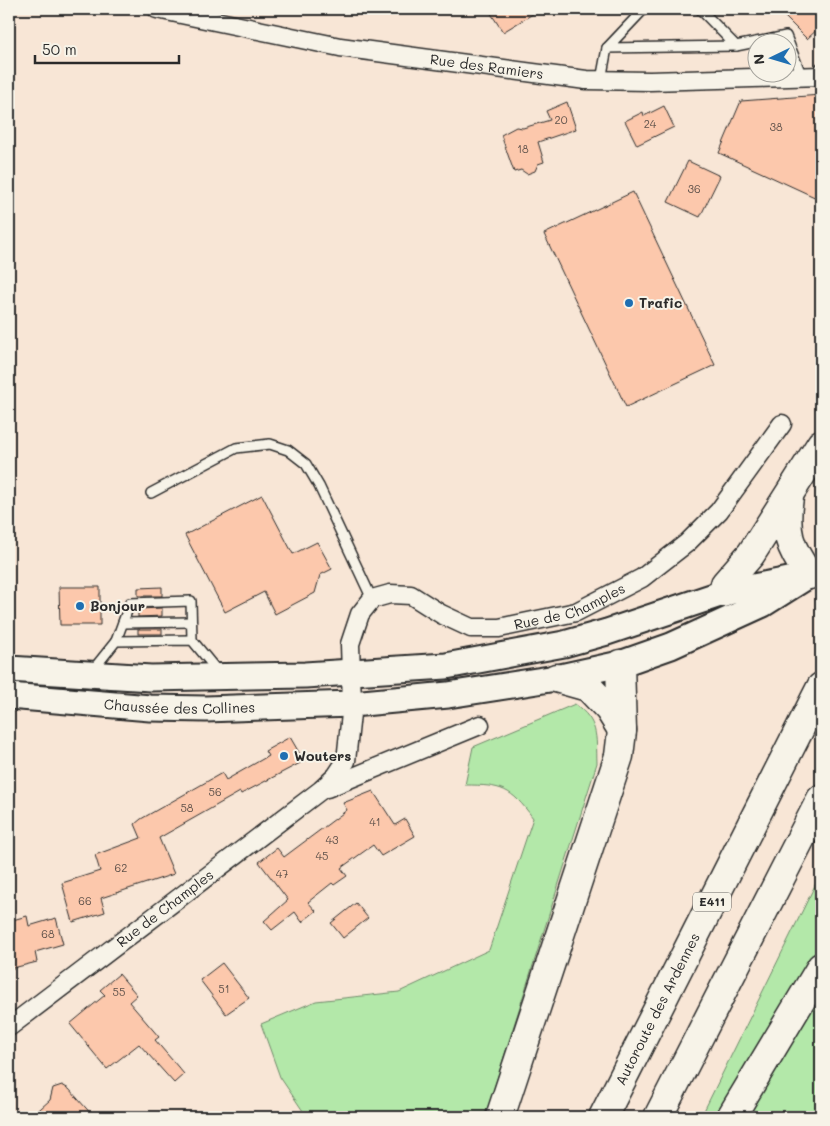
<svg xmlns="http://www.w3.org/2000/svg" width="830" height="1126" viewBox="0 0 830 1126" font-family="Mali,sans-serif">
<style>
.green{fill:#b3e8a9;stroke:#6f8a6a}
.building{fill:#fcc8ac;stroke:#2b2b2b}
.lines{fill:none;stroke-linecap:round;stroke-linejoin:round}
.service-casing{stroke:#2b2b2b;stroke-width:12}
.minor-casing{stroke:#2b2b2b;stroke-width:21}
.secondary-casing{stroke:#2b2b2b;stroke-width:29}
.motorway-casing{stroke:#2b2b2b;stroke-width:31}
.service{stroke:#f7f3e8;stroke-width:9}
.minor{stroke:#f7f3e8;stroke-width:18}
.secondary{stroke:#f7f3e8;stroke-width:25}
.motorway{stroke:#f7f3e8;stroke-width:28}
.poi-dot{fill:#1f6fb2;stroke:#f7f3e8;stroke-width:2}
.labels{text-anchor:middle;stroke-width:4;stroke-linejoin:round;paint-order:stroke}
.number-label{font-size:11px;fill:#5f524b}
.shield{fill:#f7f3e8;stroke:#686764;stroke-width:1}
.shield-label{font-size:12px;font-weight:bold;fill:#2b2b2b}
.street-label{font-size:14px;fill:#2b2b2b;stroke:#f7f3e8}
.poi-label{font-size:14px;font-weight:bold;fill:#2b2b2b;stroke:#f7f3e8;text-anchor:start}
</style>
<rect width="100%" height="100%" fill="#f8e6d6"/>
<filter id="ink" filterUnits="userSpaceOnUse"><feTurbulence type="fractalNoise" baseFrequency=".02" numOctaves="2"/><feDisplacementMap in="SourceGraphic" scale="10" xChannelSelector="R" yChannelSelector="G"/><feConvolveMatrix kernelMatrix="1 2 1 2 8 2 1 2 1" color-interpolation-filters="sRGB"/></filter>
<g filter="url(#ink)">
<!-- green -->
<g class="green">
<path d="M 575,704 C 599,722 596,735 597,763 L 485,1117 L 307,1117 L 280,1077 L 261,1024 L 316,1001 L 399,992 L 489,950 L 533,818 C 511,788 502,785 465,785 L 473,747 Z"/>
<path d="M 821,873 L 821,1117 L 701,1117 Z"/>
</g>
<!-- building -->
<g class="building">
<path d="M 488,9 L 541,9 L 503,32 Z"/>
<path d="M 777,9 L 821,9 L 821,26 L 807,39 Z"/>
<path d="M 821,95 L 821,200 L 719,153 L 741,101 Z"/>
<path d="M 567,102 L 576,129 L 538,142 L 544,162 L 538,164 L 535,171 L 527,174 L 521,170 L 514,172 L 501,135 L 516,127 L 523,128 L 550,120 L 546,111 Z"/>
<path d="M 664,106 L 674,127 L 637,145 L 625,121 L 643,112 L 644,116 Z"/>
<path d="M 688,161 L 720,176 L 700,217 L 668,202 Z"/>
<path d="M 633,192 L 715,365 L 626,407 L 544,234 Z"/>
<path d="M 262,495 L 293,554 L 317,542 L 332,569 L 320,575 L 315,593 L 275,614 L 264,592 L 225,612 L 185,535 Z"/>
<path d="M 59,587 L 100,587 L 100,625 L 60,625 Z"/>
<path d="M 162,587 L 162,596 L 138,596 L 138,588 Z"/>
<path d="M 162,608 L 162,616 L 138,617 L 138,609 Z"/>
<rect x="138" y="629" width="24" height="5"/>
<path d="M 290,737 L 304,761 L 241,794 L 240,792 L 159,838 L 174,874 L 101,898 L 105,912 L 73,922 L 62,883 L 100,871 L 95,855 L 141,838 L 135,824 L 141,819 L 222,773 L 226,780 L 268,756 L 265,751 Z"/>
<path d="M 373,791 L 395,825 L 405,819 L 415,836 L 381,856 L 373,845 L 341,868 L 347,876 L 334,885 L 332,883 L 308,902 L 316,911 L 302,922 L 295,912 L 272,930 L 264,921 L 288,900 L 259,862 L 277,848 L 284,857 L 347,810 L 343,803 Z"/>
<path d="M 356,903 L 368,918 L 343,938 L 331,923 Z"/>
<path d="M 27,916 L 29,926 L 56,918 L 63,944 L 35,952 L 37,962 L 9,969 L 9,921 Z"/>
<path d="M 222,963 L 249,998 L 226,1014 L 200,980 Z"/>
<path d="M 119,974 L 137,995 L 129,1002 L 159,1037 L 155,1040 L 184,1074 L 174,1083 L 139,1044 L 107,1069 L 70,1024 L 105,995 L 100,990 Z"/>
<path d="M 62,1085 L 69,1089 L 94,1117 L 31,1117 L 50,1100 L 53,1088 Z"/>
</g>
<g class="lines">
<!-- service casing -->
<g class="service-casing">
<g id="service">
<path d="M 736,46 L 786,36 L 802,77 L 817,72 L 821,67"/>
<path d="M 607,48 L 736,46 L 700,9"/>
<path d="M 601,80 L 607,48 L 644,9"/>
<path d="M 151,493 L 236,448 L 270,444 L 288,450 L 306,464 L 319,486 L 372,599"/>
<path d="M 123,623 L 191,622"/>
<path d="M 116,641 L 130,603 L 191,601 L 192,640"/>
<path d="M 92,671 L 116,641 L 192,640 L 219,673"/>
</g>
</g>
<!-- minor casing -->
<g class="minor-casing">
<g id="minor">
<path id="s1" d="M 157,9 L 340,47 L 586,80 L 650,81 L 821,76"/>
<path d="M 327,788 L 480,725"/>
<path id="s2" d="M 9,1027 L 321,790 L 336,776 L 346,761 L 352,704 L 350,644 L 360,614 L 372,599 L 390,594 L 411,595 L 441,614 L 471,628 L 499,628 L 576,612 L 642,578 L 687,543 L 719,511 L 782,424"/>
</g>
</g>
<!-- secondary casing -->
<g class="secondary-casing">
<g id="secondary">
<path d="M 9,669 L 151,678 L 305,675 L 446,666 L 564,644 L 607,632 L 723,593 L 789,580"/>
<path id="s3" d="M 9,696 L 150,708 L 206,709 L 352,704 L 448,695 L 556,678 L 620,664 L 671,646 L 763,604 L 809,575 L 821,570"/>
</g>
</g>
<!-- motorway casing -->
<g class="motorway-casing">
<g id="motorway">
<path d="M 789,497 C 784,532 789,547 809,575"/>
<path d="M 723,593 L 725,584 L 751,554 L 821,444"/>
<path d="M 556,678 L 588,687 L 609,709 L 622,730"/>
<path d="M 500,1117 L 619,756 L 622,731 L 620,664"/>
<path id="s4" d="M 603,1117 L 821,687"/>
<path d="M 658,1117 L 821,799"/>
<path d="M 731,1117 L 821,967"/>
</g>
</g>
<!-- service -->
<use href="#service" class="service"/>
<!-- minor -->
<use href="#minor" class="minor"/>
<!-- secondary -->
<use href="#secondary" class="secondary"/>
<!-- motorway -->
<use href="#motorway" class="motorway"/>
</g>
</g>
<!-- markers -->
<g class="poi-dot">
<circle cx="629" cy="303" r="5"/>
<circle cx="80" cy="606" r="5"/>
<circle cx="284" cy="756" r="5"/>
</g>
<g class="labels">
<!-- number labels -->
<g class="number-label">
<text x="561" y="124">20</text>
<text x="650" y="128">24</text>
<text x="776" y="131">38</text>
<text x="523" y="153">18</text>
<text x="694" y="193">36</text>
<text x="215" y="796">56</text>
<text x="187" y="812">58</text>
<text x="375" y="826">41</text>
<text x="332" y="844">43</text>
<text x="322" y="860">45</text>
<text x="121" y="872">62</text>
<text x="282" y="878">47</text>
<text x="85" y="905">66</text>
<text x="48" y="938">68</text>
<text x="224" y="993">51</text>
<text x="119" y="996">55</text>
</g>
<!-- shield labels -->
<rect class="shield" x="693" y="892.5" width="38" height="19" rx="4"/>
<g class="shield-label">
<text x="712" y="906">E411</text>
</g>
<!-- street labels -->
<g class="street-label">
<text dy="5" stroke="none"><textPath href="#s1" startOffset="335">Rue des Ramiers</textPath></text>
<text dy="5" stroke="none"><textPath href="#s2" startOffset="809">Rue de Champles</textPath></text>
<text dy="5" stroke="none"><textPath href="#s3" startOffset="171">Chaussée des Collines</textPath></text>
<text dy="5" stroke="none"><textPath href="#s2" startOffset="196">Rue de Champles</textPath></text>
<text dy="5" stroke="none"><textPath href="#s4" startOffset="121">Autoroute des Ardennes</textPath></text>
</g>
<!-- poi labels -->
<g class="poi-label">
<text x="639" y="308">Trafic</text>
<text x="90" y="611">Bonjour</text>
<text x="294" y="761">Wouters</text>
</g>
</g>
<!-- margin -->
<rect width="830" height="1126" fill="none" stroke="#f7f3e8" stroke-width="30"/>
<rect x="15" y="15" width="800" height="1096" fill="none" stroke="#2b2b2b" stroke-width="2" filter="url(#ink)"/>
<!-- north arrow -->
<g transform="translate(772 58) rotate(265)"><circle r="24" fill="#f7f3e8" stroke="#a5a39c"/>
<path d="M0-4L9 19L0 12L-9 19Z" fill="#1f6fb2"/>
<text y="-8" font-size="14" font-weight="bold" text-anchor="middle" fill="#2b2b2b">N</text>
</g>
<!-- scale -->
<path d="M35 55v8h144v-8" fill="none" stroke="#2b2b2b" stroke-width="2.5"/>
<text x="42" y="55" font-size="15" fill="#2b2b2b" stroke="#f7f3e8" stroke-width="4" paint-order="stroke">50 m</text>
</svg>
